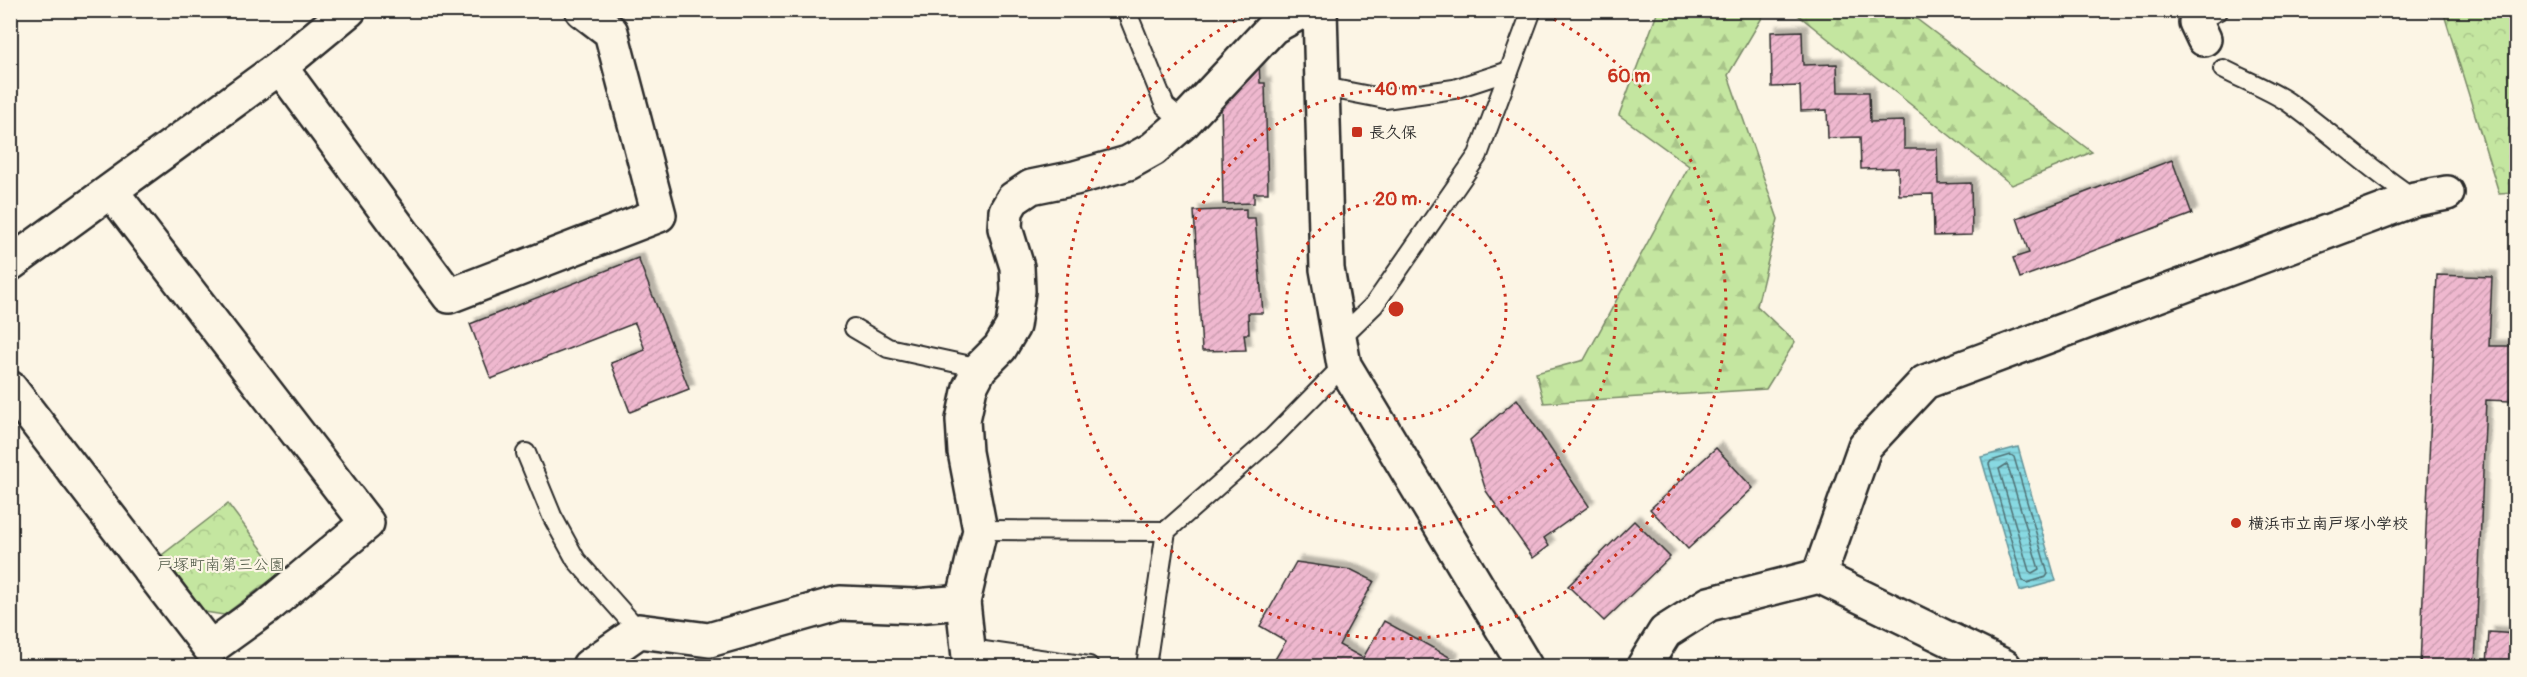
<svg xmlns="http://www.w3.org/2000/svg" width="2527" height="677" viewBox="0 0 2527 677" font-family="Pangolin,'Klee One',sans-serif">
<style>
.forest{fill:url(#forest-firs);stroke:#788866;stroke-width:1.5}
.park{fill:url(#park-crowns);stroke:#788866;stroke-width:1.5}
.water{fill:url(#water-rules);stroke:#639399;stroke-width:1.5}
.lines{fill:none;stroke-linecap:round;stroke-linejoin:round}
.shore{stroke:#507174;stroke-width:1.5}
.building{fill:url(#building-hatch);stroke:#2b2b2b;stroke-width:1.5;filter:url(#shadow)}
.service-casing{stroke:#2b2b2b;stroke-width:22}
.minor-casing{stroke:#2b2b2b;stroke-width:38}
.tertiary-casing{stroke:#2b2b2b;stroke-width:38}
.service{stroke:#fcf5e5;stroke-width:18}
.minor{stroke:#fcf5e5;stroke-width:33}
.tertiary{stroke:#fcf5e5;stroke-width:33}
.ring{fill:none;stroke:#c8321e;stroke-width:3;stroke-dasharray:3 6}
.poi-dot{fill:#c8321e;stroke:#fcf5e5;stroke-width:2}
.labels{text-anchor:middle;stroke-width:4.5;stroke-linejoin:round;paint-order:stroke}
.poi-label{font-size:16px;font-weight:bold;fill:#2b2b2b;stroke:#fcf5e5;text-anchor:start}
.park-label{font-size:16px;fill:#515a48;stroke:#fcf5e5}
.centre{fill:#c8321e;stroke:#fcf5e5;stroke-width:3}
.ring-label{font-size:18px;text-anchor:middle;font-weight:bold;fill:#c8321e;stroke:#fcf5e5;stroke-width:4.5;stroke-linejoin:round;paint-order:stroke}
</style>
<defs>
<pattern id="forest-firs" width="22" height="20" patternUnits="userSpaceOnUse" patternTransform="scale(1.5)"><rect width="22" height="20" fill="#c4e6a0"/><path d="M5 1l3.5 6h-7zM16 11l3.5 6h-7z" fill="#a9c58a"/></pattern>
<pattern id="park-crowns" width="20" height="18" patternUnits="userSpaceOnUse" patternTransform="scale(1.5)"><rect width="20" height="18" fill="#c4e6a0"/><path d="M2 6a3 3 0 1 1 6 0M12 15a3 3 0 1 1 6 0" fill="none" stroke="#a9c58a"/></pattern>
<pattern id="water-rules" width="6" height="5" patternUnits="userSpaceOnUse" patternTransform="scale(1.5)"><rect width="6" height="5" fill="#88d9e2"/><path d="M0 2.5h6" fill="none" stroke="#76bac2"/></pattern>
<pattern id="building-hatch" width="6" height="6" patternUnits="userSpaceOnUse" patternTransform="scale(1.5)"><rect width="6" height="6" fill="#efb8cf"/><path d="M-1 1l2-2M0 6l6-6M5 7l2-2" fill="none" stroke="#cd9eb2"/></pattern>
<filter id="shadow"><feDropShadow dx="5.5" dy="-5.5" stdDeviation="1.5" flood-color="#0004"/></filter>
</defs>
<rect width="100%" height="100%" fill="#fcf5e5"/>
<filter id="ink" filterUnits="userSpaceOnUse"><feTurbulence type="fractalNoise" baseFrequency=".0167" numOctaves="2"/><feDisplacementMap in="SourceGraphic" scale="12" xChannelSelector="R" yChannelSelector="G"/><feConvolveMatrix kernelMatrix="1 2 1 2 8 2 1 2 1" color-interpolation-filters="sRGB"/></filter>
<g filter="url(#ink)">
<!-- forest -->
<g class="forest">
<path d="M 1658,11 L 1766,11 L 1728,75 L 1778,219 L 1757,306 L 1795,342 L 1766,389 L 1544,403 L 1536,373 L 1584,360 L 1689,166 L 1619,115 Z"/>
<path d="M 1793,11 L 1906,11 L 2092,152 L 2012,185 Z"/>
</g>
<!-- park -->
<g class="park">
<path d="M 2443,11 L 2516,11 L 2516,192 L 2499,193 Z"/>
<path d="M 228,504 L 280,573 L 224,615 L 205,612 L 162,555 Z"/>
</g>
<!-- water -->
<path class="water" d="M 2018,447 L 2056,581 L 2020,591 L 1981,457 Z"/>
<g class="lines">
<!-- shore -->
<g class="shore">
<path d="M 2011,455 L 2014,457 L 2048,574 L 2046,577 L 2027,583 L 2023,581 L 1989,464 L 1991,461 Z"/>
<path d="M 2007,464 L 2039,569 L 2032,573 L 2029,571 L 1999,469 Z"/>
</g>
</g>
<!-- building -->
<g class="building">
<path d="M 1802,31 L 1803,65 L 1837,64 L 1838,92 L 1869,92 L 1870,122 L 1904,121 L 1904,149 L 1937,149 L 1938,184 L 1971,183 L 1972,235 L 1934,236 L 1933,194 L 1899,195 L 1898,168 L 1861,169 L 1860,137 L 1828,138 L 1827,110 L 1801,111 L 1800,86 L 1772,87 L 1771,32 Z"/>
<path d="M 1259,60 L 1260,83 L 1265,83 L 1268,193 L 1254,193 L 1254,203 L 1223,204 L 1221,102 Z"/>
<path d="M 2172,160 L 2192,214 L 2020,278 L 2013,258 L 2029,253 L 2017,218 Z"/>
<path d="M 1246,209 L 1246,218 L 1255,218 L 1263,313 L 1248,313 L 1249,334 L 1244,334 L 1246,350 L 1202,351 L 1194,211 Z"/>
<path d="M 638,258 L 689,389 L 630,412 L 611,363 L 645,350 L 635,323 L 491,379 L 470,324 Z"/>
<path d="M 2437,275 L 2492,277 L 2489,346 L 2513,346 L 2510,401 L 2486,400 L 2475,666 L 2420,666 Z"/>
<path d="M 1517,399 L 1589,506 L 1544,538 L 1549,546 L 1533,558 L 1486,491 L 1470,440 Z"/>
<path d="M 1716,448 L 1753,488 L 1688,549 L 1650,509 Z"/>
<path d="M 1634,521 L 1670,557 L 1604,621 L 1568,586 Z"/>
<path d="M 1296,562 L 1352,570 L 1374,581 L 1339,645 L 1363,658 L 1384,621 L 1453,659 L 1449,666 L 1271,666 L 1286,641 L 1260,626 Z"/>
<path d="M 2489,632 L 2516,634 L 2516,666 L 2487,666 Z"/>
</g>
<g class="lines">
<!-- service casing -->
<g class="service-casing">
<g id="service">
<path d="M 1126,10 L 1165,106 L 1184,122"/>
<path d="M 2194,15 L 2196,22 L 2219,10"/>
<path d="M 2223,69 C 2244,80 2268,89 2288,102 C 2332,133 2370,170 2415,199"/>
<path d="M 1324,87 L 1385,99 L 1454,89 L 1509,71"/>
<path d="M 854,328 L 888,348 L 980,368"/>
<path d="M 1339,339 L 1374,305 L 1478,155 L 1532,10"/>
<path d="M 526,453 L 552,516 L 576,560 L 639,631"/>
<path d="M 980,530 L 1166,531 L 1273,437 L 1344,365"/>
<path d="M 970,649 L 1089,666"/>
<path d="M 1146,666 L 1166,531"/>
</g>
</g>
<!-- minor casing -->
<g class="minor-casing">
<g id="minor">
<path d="M 2196,22 L 2204,39"/>
<path d="M 280,67 L 449,296 L 659,215 L 611,32 L 582,10"/>
<path d="M 10,264 L 280,67 L 349,10"/>
<path d="M 10,388 L 210,648 L 267,607 L 367,523 L 111,191"/>
<path d="M 1819,576 L 2004,666"/>
<path d="M 589,666 L 639,631 L 709,640 L 840,603 L 915,606 L 963,602"/>
<path d="M 970,666 L 963,602 L 980,530 L 965,452 L 963,420 L 970,387 L 980,368 L 1000,348 L 1013,326 L 1018,291 L 1017,267 L 1005,228 L 1006,211 L 1013,199 L 1031,187 L 1075,178 L 1128,163 L 1153,149 L 1184,122 L 1273,27 L 1304,10"/>
<path d="M 1644,666 L 1665,632 L 1709,604 L 1819,576 L 1865,446 L 1925,382 L 2415,199 L 2447,193"/>
</g>
</g>
<!-- tertiary casing -->
<g class="tertiary-casing">
<path id="tertiary" d="M 1320,10 L 1327,269 L 1344,365 L 1525,666"/>
</g>
<!-- service -->
<use href="#service" class="service"/>
<!-- minor -->
<use href="#minor" class="minor"/>
<!-- tertiary -->
<use href="#tertiary" class="tertiary"/>
</g>
</g>
<!-- distance rings -->
<g class="ring">
<circle cx="1396" cy="309" r="110"/>
<circle cx="1396" cy="309" r="220"/>
<path d="M1538 11A330 330 0 1 1 1254 11"/>
</g>
<!-- markers -->
<g class="poi-dot">
<rect x="1351" y="126" width="12" height="12" rx="3"/>
<circle cx="2236" cy="523" r="6"/>
</g>
<g class="labels">
<!-- poi labels -->
<g class="poi-label">
<text x="1369" y="138">長久保</text>
<text x="2248" y="529">横浜市立南戸塚小学校</text>
</g>
<!-- park labels -->
<g class="park-label">
<text x="221" y="570">戸塚町南第三公園</text>
</g>
</g>
<circle cx="1396" cy="309" r="9" class="centre"/>
<g class="ring-label">
<text x="1629" y="82">60 m</text>
<text x="1396" y="95">40 m</text>
<text x="1396" y="205">20 m</text>
</g>
<!-- margin -->
<rect width="2527" height="677" fill="none" stroke="#fcf5e5" stroke-width="36"/>
<rect x="18" y="18" width="2491" height="641" fill="none" stroke="#2b2b2b" stroke-width="2" filter="url(#ink)"/>
</svg>
